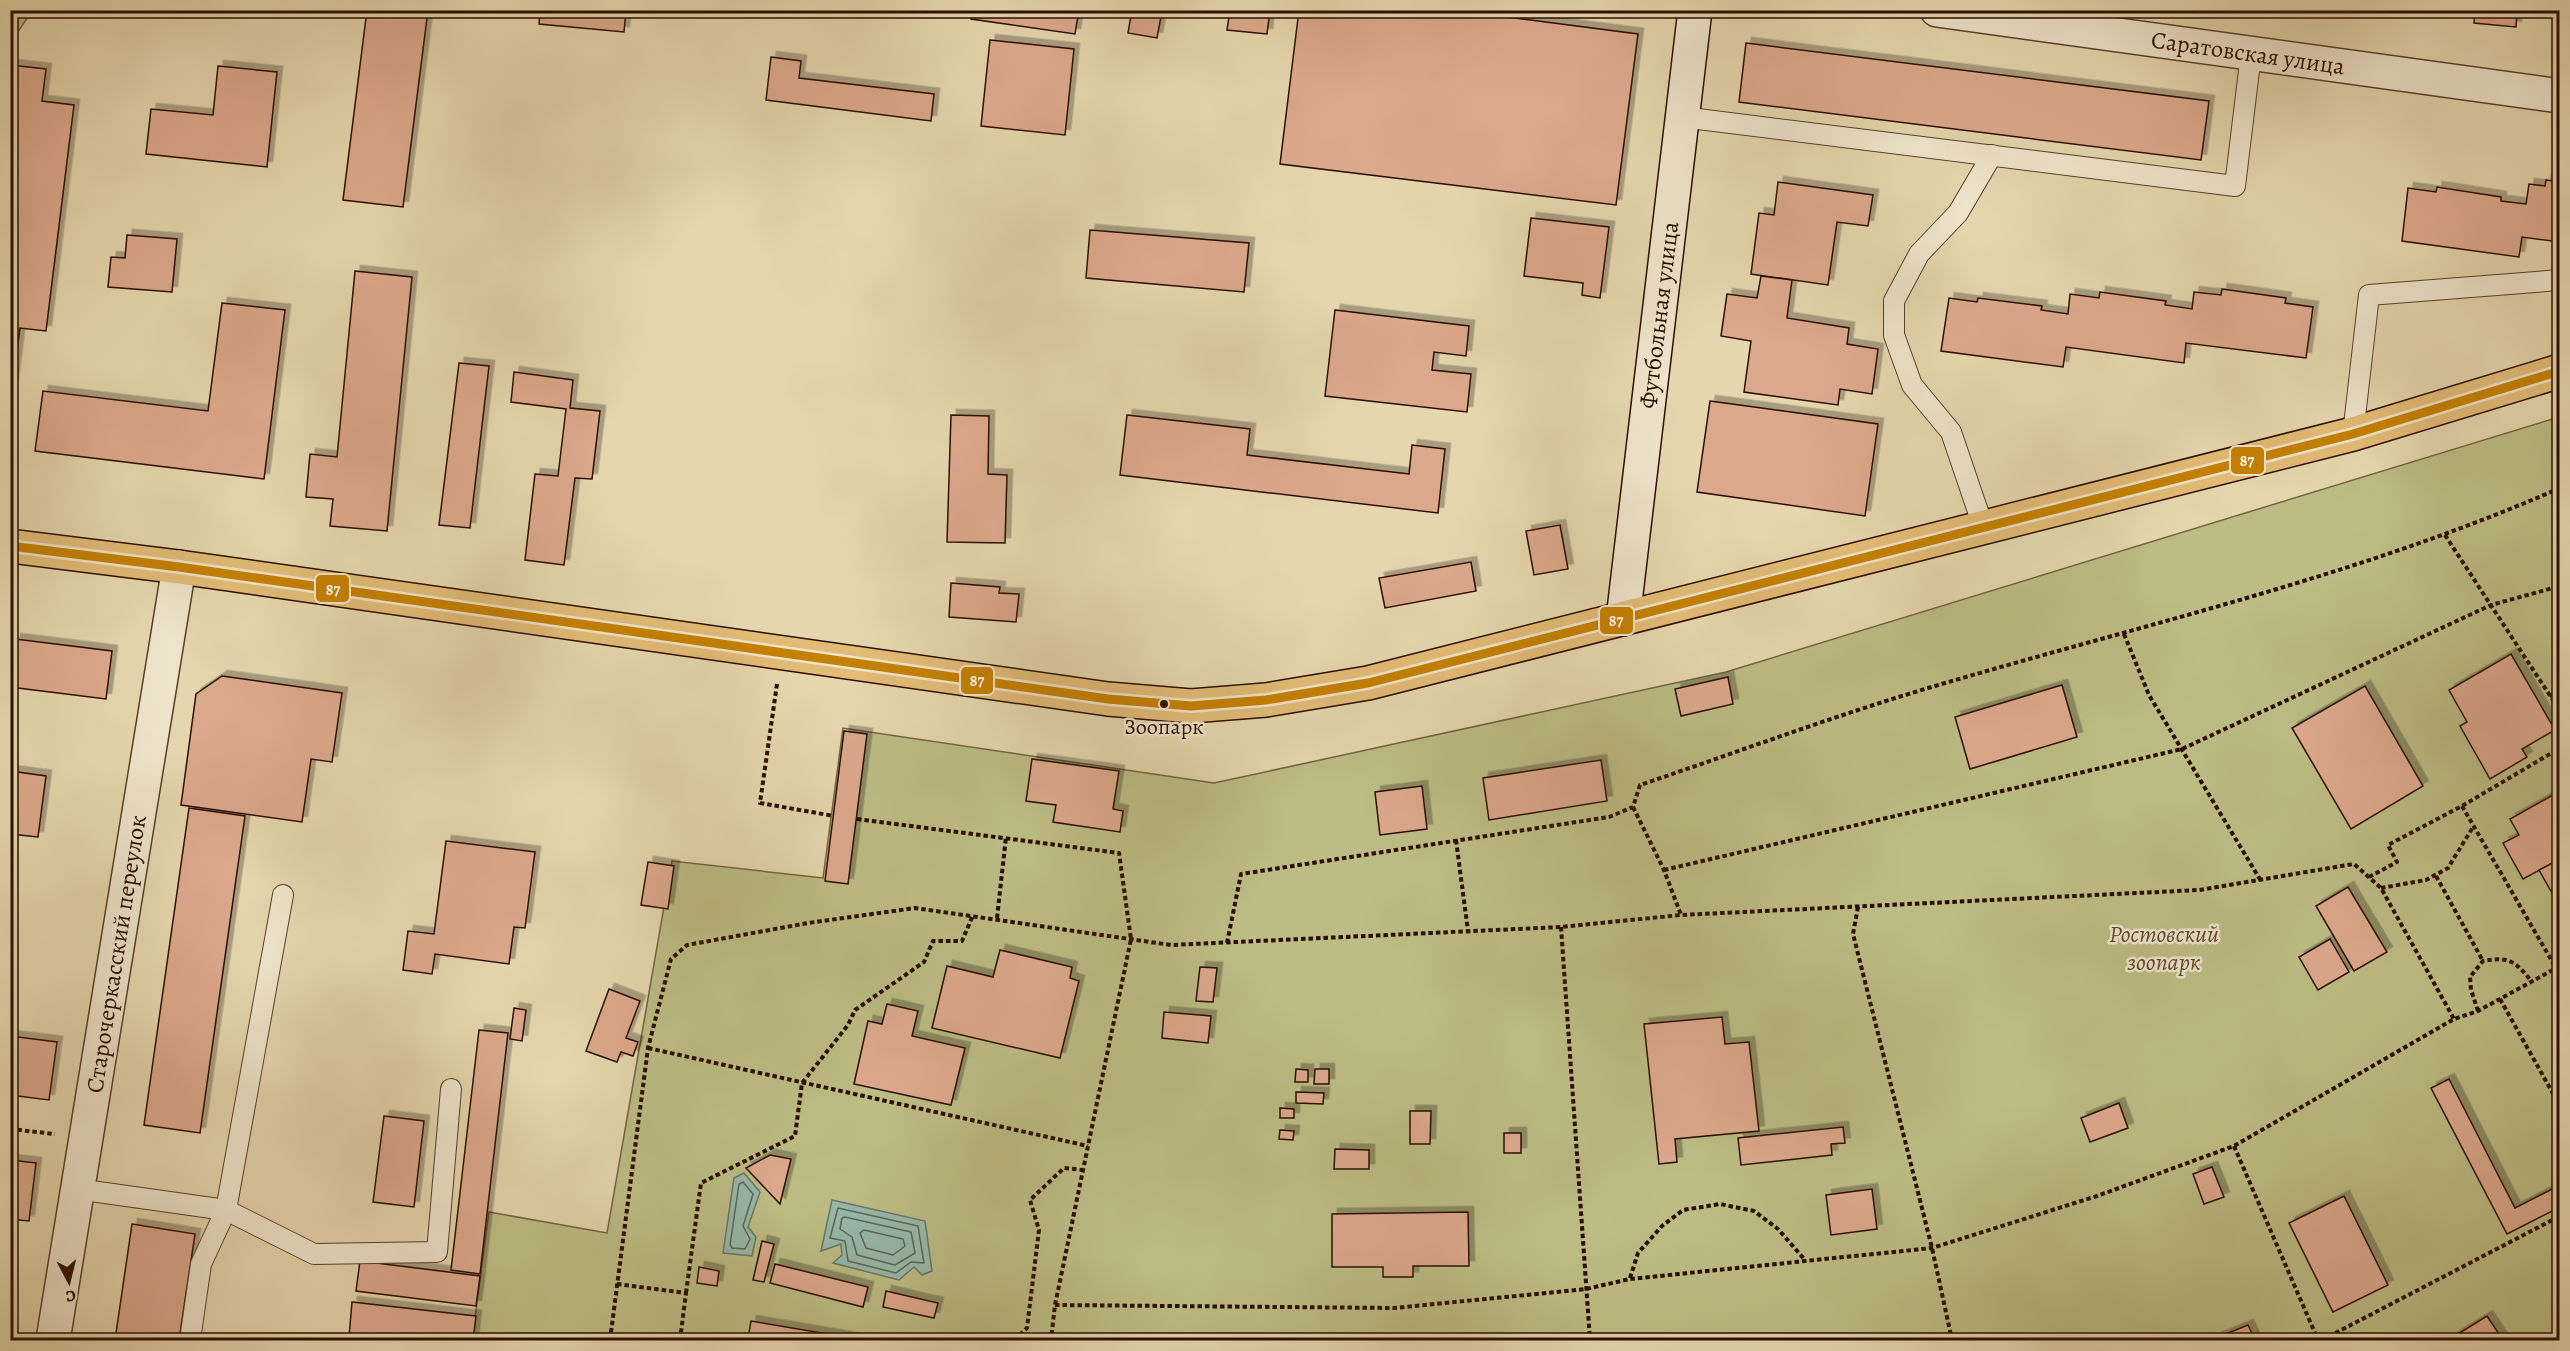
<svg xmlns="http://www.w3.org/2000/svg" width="2570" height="1351" viewBox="0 0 2570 1351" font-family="Alegreya,serif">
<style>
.green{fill:#bcbc84;stroke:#736442;stroke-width:1.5}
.water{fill:#96b9aa;stroke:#6b7466;stroke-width:1.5}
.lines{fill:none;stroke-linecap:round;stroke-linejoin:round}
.shore{stroke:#606355;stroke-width:1.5}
.building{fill:#dca88c;stroke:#2a0d00;stroke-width:1.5;filter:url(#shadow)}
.lane-casing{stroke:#593f2b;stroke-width:22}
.street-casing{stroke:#593f2b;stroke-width:36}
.secondary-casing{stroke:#2a0d00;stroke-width:36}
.primary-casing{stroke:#2a0d00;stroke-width:36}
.path{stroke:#2a0d00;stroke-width:4;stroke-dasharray:4.5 3;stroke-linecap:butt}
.lane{stroke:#eee4ca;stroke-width:20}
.street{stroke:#eee4ca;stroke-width:33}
.secondary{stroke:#eee4ca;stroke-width:33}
.primary{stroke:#e2bb76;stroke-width:33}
.bus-1-casing{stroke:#eee4ca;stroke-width:14}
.bus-1{stroke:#c48000;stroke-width:9}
.bus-dot{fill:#2a0d00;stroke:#eee4ca;stroke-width:2}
.labels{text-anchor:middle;stroke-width:5;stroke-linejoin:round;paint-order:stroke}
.bus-label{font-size:22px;fill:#2a0d00;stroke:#eee4ca}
.street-label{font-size:24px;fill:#2a0d00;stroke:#eee4ca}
.park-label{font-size:24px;font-style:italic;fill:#5d4a2e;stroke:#eee4ca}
.line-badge{stroke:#eee4ca;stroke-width:2}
.badge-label{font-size:16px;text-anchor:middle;font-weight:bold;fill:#fff}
</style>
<defs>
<filter id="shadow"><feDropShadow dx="5.5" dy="-5.5" stdDeviation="0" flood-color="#0004"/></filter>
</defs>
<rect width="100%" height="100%" fill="#e5d6ad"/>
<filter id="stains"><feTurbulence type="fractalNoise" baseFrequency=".00333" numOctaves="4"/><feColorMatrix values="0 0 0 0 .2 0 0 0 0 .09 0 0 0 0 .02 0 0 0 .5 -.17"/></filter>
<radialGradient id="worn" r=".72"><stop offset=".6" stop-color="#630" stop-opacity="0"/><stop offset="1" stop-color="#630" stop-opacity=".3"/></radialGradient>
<!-- green -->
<g class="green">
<path d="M 11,10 L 32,11 L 11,42 L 10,11 Z"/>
<path d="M 2559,417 L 2559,1340 L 472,1340 L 489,1212 L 607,1233 L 672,861 L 823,878 L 843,728 L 1214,783 L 1726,672 Z"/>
</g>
<!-- water -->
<g class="water">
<path d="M 744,1173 L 760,1192 L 748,1227 L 756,1237 L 752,1256 L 723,1253 L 734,1178 Z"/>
<path d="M 832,1200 L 925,1221 L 932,1271 L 922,1275 L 914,1267 L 899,1280 L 833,1263 L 842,1255 L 841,1244 L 821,1251 Z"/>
</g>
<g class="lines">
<!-- shore -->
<g class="shore">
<path d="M 743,1182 L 753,1194 L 743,1226 L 750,1239 L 745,1249 L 732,1248 L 730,1245 L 739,1184 Z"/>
<path d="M 838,1208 L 918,1226 L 924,1263 L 911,1262 L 896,1273 L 848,1261 L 845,1241 L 830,1238 Z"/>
<path d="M 845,1217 L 911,1232 L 915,1253 L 895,1265 L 857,1255 L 852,1237 L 840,1229 L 842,1218 Z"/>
<path d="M 864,1230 L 903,1239 L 905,1246 L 893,1255 L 866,1248 L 860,1233 Z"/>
</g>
</g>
<!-- building -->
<g class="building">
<path d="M 367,10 L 428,10 L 403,207 L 343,200 Z"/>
<path d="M 540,10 L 626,10 L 624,32 L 539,24 Z"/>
<path d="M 972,10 L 1079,10 L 1075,34 L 971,19 Z"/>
<path d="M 1132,10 L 1162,11 L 1157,38 L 1128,33 Z"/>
<path d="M 1230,10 L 1270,10 L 1267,34 L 1227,30 Z"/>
<path d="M 1299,10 L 1454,10 L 1638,34 L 1616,205 L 1280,164 Z"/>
<path d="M 2393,10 L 2420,10 L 2420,16 L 2392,14 Z"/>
<path d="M 2475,10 L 2517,10 L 2516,27 L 2474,23 Z"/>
<path d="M 990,40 L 1074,49 L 1065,135 L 981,126 Z"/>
<path d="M 1746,43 L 2209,101 L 2201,160 L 1739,102 Z"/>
<path d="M 771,57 L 801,61 L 799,78 L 934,94 L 931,121 L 766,100 Z"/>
<path d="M 10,65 L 46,69 L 42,101 L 74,105 L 46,331 L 20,328 L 10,407 L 10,133 L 15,93 L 10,93 Z"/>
<path d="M 218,66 L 277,72 L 267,167 L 146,154 L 151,109 L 213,115 Z"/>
<path d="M 2546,180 L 2560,182 L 2560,242 L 2522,237 L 2519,257 L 2402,241 L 2408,188 L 2436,192 L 2437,187 L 2501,197 L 2501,201 L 2526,204 L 2529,184 L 2545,186 Z"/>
<path d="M 1778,182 L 1873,195 L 1868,226 L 1837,222 L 1828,285 L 1751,274 L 1759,213 L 1774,215 Z"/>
<path d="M 1531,218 L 1609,227 L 1600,298 L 1582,295 L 1583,283 L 1524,276 Z"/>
<path d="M 1090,230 L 1249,243 L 1244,292 L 1086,278 Z"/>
<path d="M 127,235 L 177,239 L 172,292 L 108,287 L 111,257 L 125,258 Z"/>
<path d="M 355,271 L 412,277 L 387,531 L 330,526 L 333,499 L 306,497 L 310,454 L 337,457 Z"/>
<path d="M 1761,276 L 1792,280 L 1787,318 L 1849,328 L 1847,344 L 1878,349 L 1872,394 L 1840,389 L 1838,405 L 1744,392 L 1751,341 L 1721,336 L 1727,294 L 1757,298 Z"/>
<path d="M 2222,289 L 2286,298 L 2285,303 L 2313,307 L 2306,358 L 2186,343 L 2184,363 L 2066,347 L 2063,367 L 1941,351 L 1949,298 L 1977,302 L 1978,298 L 2042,306 L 2041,310 L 2068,314 L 2070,294 L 2099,298 L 2100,292 L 2166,301 L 2165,305 L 2192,309 L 2194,292 L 2221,295 Z"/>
<path d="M 222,303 L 285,310 L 264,479 L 35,451 L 43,391 L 208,411 Z"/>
<path d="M 1335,310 L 1469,326 L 1466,356 L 1434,352 L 1432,370 L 1471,374 L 1467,412 L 1325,396 Z"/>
<path d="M 459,363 L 489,366 L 470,528 L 439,525 Z"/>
<path d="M 514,372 L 573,380 L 570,408 L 600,411 L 592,479 L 575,478 L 564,565 L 525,560 L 535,474 L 558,476 L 566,409 L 511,402 Z"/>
<path d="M 1710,401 L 1878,424 L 1865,516 L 1697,492 Z"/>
<path d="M 951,415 L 989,416 L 988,474 L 1007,475 L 1005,543 L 947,542 Z"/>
<path d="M 1127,415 L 1250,429 L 1247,455 L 1409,474 L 1412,445 L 1445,449 L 1438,513 L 1120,475 Z"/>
<path d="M 1560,525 L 1568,569 L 1534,575 L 1526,531 Z"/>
<path d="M 1471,562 L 1476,591 L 1385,608 L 1379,578 Z"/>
<path d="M 951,583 L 1000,587 L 999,593 L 1019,594 L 1016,622 L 949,617 Z"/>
<path d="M 15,639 L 112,651 L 106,699 L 10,687 Z"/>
<path d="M 2511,654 L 2555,730 L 2522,749 L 2527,757 L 2490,779 L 2460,726 L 2467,722 L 2449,690 Z"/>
<path d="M 222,676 L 342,693 L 332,762 L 311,759 L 302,822 L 181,805 L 196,694 Z"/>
<path d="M 1728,677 L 1733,704 L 1681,716 L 1675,689 Z"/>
<path d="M 2062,685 L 2077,737 L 1970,769 L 1955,717 Z"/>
<path d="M 2365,686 L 2423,786 L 2351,829 L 2292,728 Z"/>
<path d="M 844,731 L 867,734 L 848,884 L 825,881 Z"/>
<path d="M 1032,759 L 1119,771 L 1113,809 L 1123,811 L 1120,832 L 1053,822 L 1056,805 L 1026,801 Z"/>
<path d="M 1601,760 L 1607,801 L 1489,820 L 1483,778 Z"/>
<path d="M 10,771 L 46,776 L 38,837 L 10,834 Z"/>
<path d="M 1422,786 L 1427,829 L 1380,835 L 1375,792 Z"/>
<path d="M 2560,791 L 2560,859 L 2523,879 L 2503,843 L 2519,835 L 2510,819 Z"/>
<path d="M 189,808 L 245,816 L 200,1133 L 144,1125 Z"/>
<path d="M 446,841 L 535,852 L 525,928 L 514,927 L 509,964 L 435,954 L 432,974 L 403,970 L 408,931 L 434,934 Z"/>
<path d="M 2560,859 L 2560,907 L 2539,870 Z"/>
<path d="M 648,862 L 674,866 L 668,909 L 641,905 Z"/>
<path d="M 2348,887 L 2387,952 L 2354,971 L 2316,906 Z"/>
<path d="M 2330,939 L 2349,972 L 2318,990 L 2299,957 Z"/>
<path d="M 1000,950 L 1072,967 L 1070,978 L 1079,981 L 1060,1058 L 932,1028 L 947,966 L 993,977 Z"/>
<path d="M 1200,967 L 1217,968 L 1213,1002 L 1196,1001 Z"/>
<path d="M 609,989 L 640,1001 L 626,1038 L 638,1042 L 633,1056 L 621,1052 L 617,1062 L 586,1051 Z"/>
<path d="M 887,1004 L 918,1011 L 912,1036 L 965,1048 L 951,1105 L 854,1084 L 868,1021 L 882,1024 Z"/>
<path d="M 514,1008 L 526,1010 L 522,1041 L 510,1039 Z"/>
<path d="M 1164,1012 L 1211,1016 L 1208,1043 L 1162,1038 Z"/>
<path d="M 1722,1017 L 1725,1044 L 1749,1042 L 1759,1131 L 1675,1139 L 1677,1162 L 1659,1164 L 1644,1024 Z"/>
<path d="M 479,1030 L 508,1033 L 480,1274 L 451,1270 Z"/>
<path d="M 10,1036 L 57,1042 L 49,1100 L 10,1095 Z"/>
<path d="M 1296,1069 L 1308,1070 L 1308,1082 L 1295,1082 Z"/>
<path d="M 1315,1069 L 1329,1069 L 1329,1084 L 1314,1084 Z"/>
<path d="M 2449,1079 L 2515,1208 L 2560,1185 L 2560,1207 L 2507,1234 L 2431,1088 Z"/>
<path d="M 1296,1092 L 1324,1093 L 1323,1104 L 1296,1103 Z"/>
<path d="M 2119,1103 L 2128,1128 L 2090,1142 L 2081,1118 Z"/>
<path d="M 1280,1108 L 1294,1109 L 1294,1118 L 1280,1118 Z"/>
<path d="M 1410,1111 L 1431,1111 L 1430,1144 L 1410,1144 Z"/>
<path d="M 384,1116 L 424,1121 L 414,1207 L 373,1202 Z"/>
<path d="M 1843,1127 L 1845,1143 L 1831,1144 L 1832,1155 L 1741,1165 L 1738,1138 Z"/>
<path d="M 1280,1130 L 1294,1131 L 1293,1140 L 1279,1139 Z"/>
<rect x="1504" y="1133" width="17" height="20"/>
<path d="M 1335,1149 L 1369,1150 L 1369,1169 L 1334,1169 Z"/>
<path d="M 770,1155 L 791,1159 L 780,1204 L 746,1168 Z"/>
<path d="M 10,1160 L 36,1163 L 29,1221 L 10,1219 Z"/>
<path d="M 2212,1167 L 2224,1197 L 2204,1204 L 2193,1174 Z"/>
<path d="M 1872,1189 L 1877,1229 L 1831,1235 L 1826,1195 Z"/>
<path d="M 2344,1196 L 2388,1285 L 2333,1312 L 2289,1223 Z"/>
<path d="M 1468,1212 L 1469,1266 L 1413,1266 L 1413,1277 L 1383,1277 L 1383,1267 L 1332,1267 L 1332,1214 Z"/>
<path d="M 132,1224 L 195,1234 L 179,1340 L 115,1340 Z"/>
<path d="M 762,1241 L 774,1244 L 764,1282 L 753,1280 Z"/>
<path d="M 360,1261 L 480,1276 L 476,1306 L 356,1291 Z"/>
<path d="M 775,1264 L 868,1287 L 863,1307 L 770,1283 Z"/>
<path d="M 699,1267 L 719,1271 L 717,1286 L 697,1283 Z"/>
<path d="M 886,1291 L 938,1303 L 934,1318 L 883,1307 Z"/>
<path d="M 352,1302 L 476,1316 L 473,1340 L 379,1340 L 349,1337 Z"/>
<path d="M 2487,1316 L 2503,1340 L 2455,1340 L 2453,1337 Z"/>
<path d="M 751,1321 L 857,1339 L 755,1340 L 748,1339 Z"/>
<path d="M 2248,1325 L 2255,1340 L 2218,1340 L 2216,1338 Z"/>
</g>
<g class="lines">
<!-- lane casing -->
<g class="lane-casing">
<g id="lane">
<path d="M 1682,117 L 2235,186 L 2251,54"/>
<path d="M 2353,434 L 2369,295 L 2560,280"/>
<path d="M 1984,529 L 1951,432 L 1912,385 L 1894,335 L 1894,301 L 1919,254 L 1958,213 L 1992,155"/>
<path d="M 77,1189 L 226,1210 L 283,895"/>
<path d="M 190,1340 L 201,1264 L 226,1210 L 314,1254 L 437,1252 L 451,1089"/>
</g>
</g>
<!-- street casing -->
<g class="street-casing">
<g id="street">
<path d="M 1937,10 L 2560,96"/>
<path d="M 53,1340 L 179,567"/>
</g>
</g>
<!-- secondary casing -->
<g class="secondary-casing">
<path id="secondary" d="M 1623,619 L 1695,10"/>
</g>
<!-- primary casing -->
<g class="primary-casing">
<path id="primary" d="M 10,546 L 179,567 L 1108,699 L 1191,706 L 1266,700 L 1368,683 L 2353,434 L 2560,371"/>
</g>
<!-- path -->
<g class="path">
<path d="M 2445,535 L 2560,711"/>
<path d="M 2124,634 L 2149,695 L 2261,881"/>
<path d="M 777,684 L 760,803 L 834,816"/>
<path d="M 2550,697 L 2560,690"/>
<path d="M 2462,806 L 2556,968"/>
<path d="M 1633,807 L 1664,870 L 1681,915"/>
<path d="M 857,819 L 1119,853 L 1131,939 L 1055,1305 L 1051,1340"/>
<path d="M 1456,840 L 1468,931"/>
<path d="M 1664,870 L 2182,749 L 2491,605 L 2560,586"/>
<path d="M 2436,876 L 2483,961"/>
<path d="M 2369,877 L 2397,862 L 2388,845 L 2462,806 L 2560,748"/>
<path d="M 2381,888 L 2426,880 L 2448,868 L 2473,827"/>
<path d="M 1858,907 L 1853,934 L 1932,1248 L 1952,1340"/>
<path d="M 997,918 L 1006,837"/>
<path d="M 1561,927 L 1590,1340"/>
<path d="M 1227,943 L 1241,874 L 1609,817 L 1633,807 L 1640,785 C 1738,752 1836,715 1935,686 C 2145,624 2359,576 2560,488"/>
<path d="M 2500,999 L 2560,1106"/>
<path d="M 2478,1011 L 2471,990 L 2470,977 L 2483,961 C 2510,956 2516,962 2532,982"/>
<path d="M 648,1048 L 1088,1146"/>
<path d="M 10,1129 L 55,1134"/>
<path d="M 2234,1146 L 2318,1340"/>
<path d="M 1630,1278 L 1638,1253 L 1662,1226 L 1683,1210 L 1720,1204 L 1754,1211 L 1778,1229 L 1805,1260"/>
<path d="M 617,1284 L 686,1293 L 680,1340"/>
<path d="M 686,1293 L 701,1183 L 795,1136 L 802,1083 L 848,1025 L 855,1010 L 924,962 L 933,941 L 962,941 L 973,915"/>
<path d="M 1055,1305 L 1395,1308 L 1586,1289 L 1630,1279 L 1932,1248 L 2097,1196 L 2234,1146 L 2454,1019 L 2478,1011 L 2560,966"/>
<path d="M 610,1340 L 648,1048 L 671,959 L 687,945 L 808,923 L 915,908 L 1171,945 L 1561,927 L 1681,915 L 2199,890 L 2354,864 L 2381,888 L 2454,1019"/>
<path d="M 1014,1340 L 1027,1328 L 1039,1230 L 1030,1200 L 1064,1168 L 1083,1170"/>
<path d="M 2322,1340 L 2560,1216"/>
</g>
<!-- lane -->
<use href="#lane" class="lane"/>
<!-- street -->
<use href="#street" class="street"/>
<!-- secondary -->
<use href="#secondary" class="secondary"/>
<!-- primary -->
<use href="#primary" class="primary"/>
<!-- bus-1 casing -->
<g class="bus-1-casing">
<path id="bus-1" d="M 10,546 L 179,567 L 1108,699 L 1191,706 L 1266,700 L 1368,683 L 2353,434 L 2560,371"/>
</g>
<!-- bus-1 -->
<use href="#bus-1" class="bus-1"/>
</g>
<!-- markers -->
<circle class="bus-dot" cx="1164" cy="704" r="5"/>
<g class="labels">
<!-- bus labels -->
<g class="bus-label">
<text x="1164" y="734">Зоопарк</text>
</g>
<!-- street labels -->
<g class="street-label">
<text transform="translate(2248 53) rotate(8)" y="8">Саратовская улица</text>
<text transform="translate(1659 315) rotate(-83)" y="8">Футбольная улица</text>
<text transform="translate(116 954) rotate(-81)" y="8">Старочеркасский переулок</text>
</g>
<!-- park labels -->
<g class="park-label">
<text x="2164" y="942">Ростовский<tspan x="2164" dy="28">зоопарк</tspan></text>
</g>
</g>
<g class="line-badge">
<rect x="2230" y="446" width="35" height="29" rx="6" fill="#c48000"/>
<rect x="315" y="574" width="35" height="29" rx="6" fill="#c48000"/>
<rect x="1599" y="606" width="35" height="29" rx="6" fill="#c48000"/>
<rect x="960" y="666" width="34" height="29" rx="6" fill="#c48000"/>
</g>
<g class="badge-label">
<text x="2247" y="466">87</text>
<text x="333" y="595">87</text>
<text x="1616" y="626">87</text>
<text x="977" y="686">87</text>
</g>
<!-- margin -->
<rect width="2570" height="1351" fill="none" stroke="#e5d6ad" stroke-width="36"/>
<rect x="12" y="12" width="2546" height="1327" fill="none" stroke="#2a0d00" stroke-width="3"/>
<rect x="18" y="18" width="2534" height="1315" fill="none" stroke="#2a0d00" stroke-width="1.5"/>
<!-- north arrow -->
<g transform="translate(69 1282) rotate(173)" stroke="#eee4ca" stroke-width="4.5" paint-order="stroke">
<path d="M0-4.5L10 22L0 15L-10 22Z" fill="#2a0d00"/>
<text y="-9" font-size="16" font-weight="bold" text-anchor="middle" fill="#2a0d00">С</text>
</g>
<rect width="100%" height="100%" filter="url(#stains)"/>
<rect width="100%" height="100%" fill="url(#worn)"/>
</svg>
